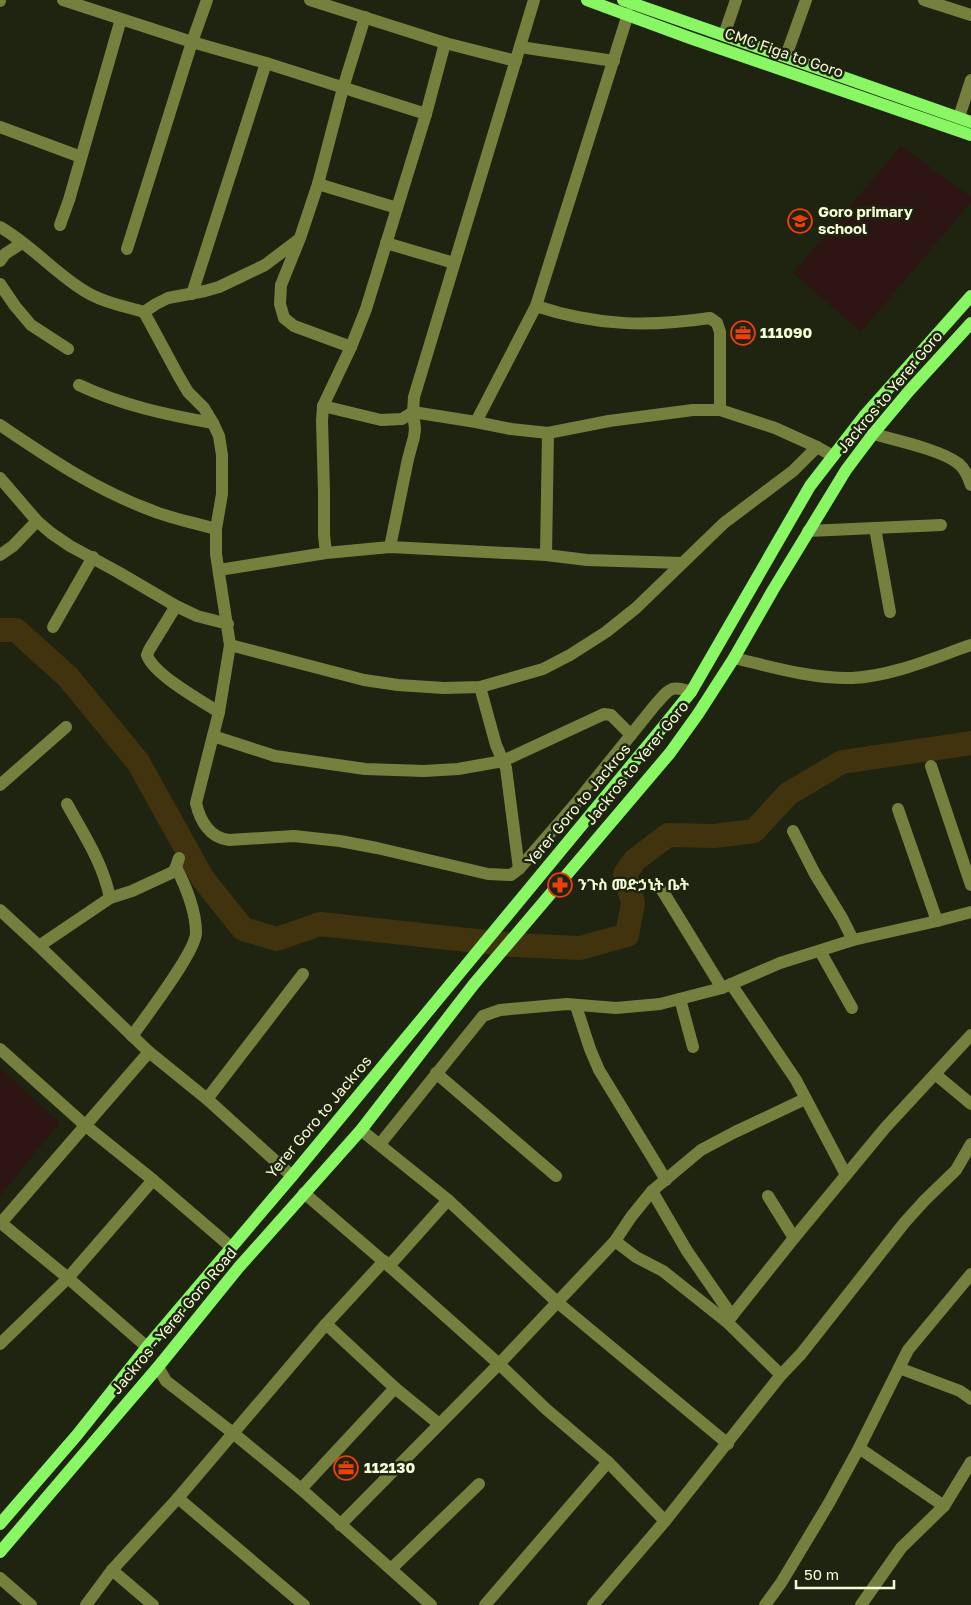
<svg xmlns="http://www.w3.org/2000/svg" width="971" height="1605" viewBox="0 0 971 1605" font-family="'Golos Text','Noto Sans Ethiopic',sans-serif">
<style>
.green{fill:#2d1513}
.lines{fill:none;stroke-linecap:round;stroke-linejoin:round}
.river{stroke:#40330d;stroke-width:24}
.minor{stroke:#76803e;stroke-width:12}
.major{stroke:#89f663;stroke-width:12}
.labels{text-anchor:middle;stroke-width:5;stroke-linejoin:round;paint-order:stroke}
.street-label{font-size:15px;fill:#f4fdd5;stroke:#1e2410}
.poi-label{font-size:15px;font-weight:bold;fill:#f4fdd5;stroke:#1e2410;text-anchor:start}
</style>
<rect width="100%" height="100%" fill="#1e2410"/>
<!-- green -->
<g class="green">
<path d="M 901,146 L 971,197 L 971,202 L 861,332 L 793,273 Z"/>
<path d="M 0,1068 L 60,1123 L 0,1196 Z"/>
</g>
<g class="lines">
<!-- river -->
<path class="river" d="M 0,630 L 16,630 L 68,677 L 138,762 L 203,879 L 243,929 L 277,939 L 320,924 L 514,945 L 580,948 L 627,935 L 633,903 L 625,874 L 635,860 L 668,835 L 714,836 L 754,831 L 788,794 L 842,762 L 971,743"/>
<!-- minor -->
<g class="minor">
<path d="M 63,0 L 192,42 L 266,63 L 426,114"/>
<path d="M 310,0 L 445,43 L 516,61"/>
<path d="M 924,0 L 971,15"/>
<path d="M 0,1 L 0,0"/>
<path d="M 724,35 L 736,0"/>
<path d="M 520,47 L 614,61"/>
<path d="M 786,56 L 806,0"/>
<path d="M 959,117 L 971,80"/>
<path d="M 0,127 L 81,157"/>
<path d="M 318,184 L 397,208"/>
<path d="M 60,225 L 69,200 L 121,19"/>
<path d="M 0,227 C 30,244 54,272 83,290 C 101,302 124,306 144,312 L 178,375 L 188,392 L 204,408 L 213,423 L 219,436 L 222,455 L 222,494 L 216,529 L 216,554 L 230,645 L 219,712 L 196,803 C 200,821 210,838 229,840 L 294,836 L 340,841 L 377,848 L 488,874 L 511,875 L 519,869 L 577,802 L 655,705 C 669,690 670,684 691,692"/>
<path d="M 386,243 L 454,263"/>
<path d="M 127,249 L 192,42 L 207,0"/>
<path d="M 0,261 L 5,254 L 22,243"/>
<path d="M 0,284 L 15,306 L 31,325 L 68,349"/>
<path d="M 192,294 L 266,63"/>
<path d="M 536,306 C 596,326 649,327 710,318 L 717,323 L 720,332 L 720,410"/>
<path d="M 144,312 L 156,304 L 168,298 L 205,291 L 219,287 L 240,277 L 265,265 L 298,240"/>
<path d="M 351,347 L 294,326 L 284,318 L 280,304 L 281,285 L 300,238 L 318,184 L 343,88 L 365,17"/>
<path d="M 79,385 C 121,405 167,415 213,423"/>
<path d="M 323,406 L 381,420 L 402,419 L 413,412 L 476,422 L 511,429 L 548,433 L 609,421 L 693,410 L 720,410 L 775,428 L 817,447 L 833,456"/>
<path d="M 476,422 L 536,306 L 628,14"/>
<path d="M 0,425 C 50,459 96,490 153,511 C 173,519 195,523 216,529"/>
<path d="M 873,434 C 895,440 942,450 959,464 C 965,469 969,479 971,485"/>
<path d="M 0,478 L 37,521 L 51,533 L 70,546 L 118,572 L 176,606 L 197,616 L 228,624"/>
<path d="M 875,528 L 890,612"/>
<path d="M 808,531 L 941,525"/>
<path d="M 390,547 L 408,459 L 414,437 L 415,429 L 413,412 L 414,397 L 534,0"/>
<path d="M 326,553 L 324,535 L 324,492 L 322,421 L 323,406 L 351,347 L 366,309 L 426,114 L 445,43"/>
<path d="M 0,555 L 13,546 L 37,521"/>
<path d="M 546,555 L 548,433"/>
<path d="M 219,570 L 326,553 L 390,547 L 546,555 L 587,560 L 682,563"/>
<path d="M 176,606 L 149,650 L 147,655 C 153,674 201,701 219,712"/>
<path d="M 53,627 L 93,557"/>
<path d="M 230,645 L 364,680 L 398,685 L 444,688 L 480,687 L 543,669 L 570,655 L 606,632 L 636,608 L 724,523 L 793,471 L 817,447"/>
<path d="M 734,658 C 772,667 813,679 852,678 C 893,676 933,658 971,645"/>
<path d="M 480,687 L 496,745 L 506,768 L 519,869"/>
<path d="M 213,736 L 275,756 L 365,769 L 424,771 L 458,769 L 503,761 L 604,714 L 611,715 L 631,735"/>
<path d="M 931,766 L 971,885"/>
<path d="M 0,785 L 66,727"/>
<path d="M 67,804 C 84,835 103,863 110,898"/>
<path d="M 898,809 L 937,921"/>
<path d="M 793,831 L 815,874 L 842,918 L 853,940"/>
<path d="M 662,890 L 722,988"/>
<path d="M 0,910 L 39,946 L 149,1052 L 207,1099 L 292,1176"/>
<path d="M 39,946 L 110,898 L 132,891 L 173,872 L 176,867 L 179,858"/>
<path d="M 820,951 L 852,1008"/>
<path d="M 731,984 L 796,1080 L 846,1175"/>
<path d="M 680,999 L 693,1047"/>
<path d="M 576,1006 L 590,1049 L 599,1070 L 666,1180"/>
<path d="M 132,1036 C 145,1018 196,951 196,933 C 196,910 186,887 176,867"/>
<path d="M 0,1049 L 86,1126 L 153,1180 L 231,1247"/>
<path d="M 436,1073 L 556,1176"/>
<path d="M 935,1074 L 971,1104"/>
<path d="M 207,1099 L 303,974"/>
<path d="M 361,1130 L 448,1200 L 557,1302 L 728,1444"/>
<path d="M 380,1144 L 483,1016 L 500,1010 L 567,1004 L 616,1008 L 660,1004 L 722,988 L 780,963 L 853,940 L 937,921 L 971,912"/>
<path d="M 652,1191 L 687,1251 L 732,1316"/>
<path d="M 304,1193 L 389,1266 L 499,1364 L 546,1409 L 608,1462 L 665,1521"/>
<path d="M 768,1196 L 794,1238"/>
<path d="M 1,1223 L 68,1278 L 147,1347"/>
<path d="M 0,1224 L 149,1052"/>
<path d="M 615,1241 L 636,1257 L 663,1271 L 727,1322 L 781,1375"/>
<path d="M 389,1266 L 448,1200"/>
<path d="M 727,1322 L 794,1238 L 885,1128 L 971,1035"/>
<path d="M 0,1344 L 68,1278 L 153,1180"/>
<path d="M 158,1367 L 166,1381 L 233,1433 L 301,1489 L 431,1605"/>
<path d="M 899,1368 L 960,1391 L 971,1399"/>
<path d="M 395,1388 L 439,1424"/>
<path d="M 859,1448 L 944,1506"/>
<path d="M 301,1489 L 395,1388 L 326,1324"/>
<path d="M 178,1498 L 304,1605"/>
<path d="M 340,1525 L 499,1364 L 615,1241 L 631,1217 L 652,1191 L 701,1150 L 735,1132 L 805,1099"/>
<path d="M 391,1569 L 479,1484"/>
<path d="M 112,1570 L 153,1605"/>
<path d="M 0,1578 L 31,1605"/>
<path d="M 86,1605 L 112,1570 L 178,1498 L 326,1324 L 384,1261"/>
<path d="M 485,1605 L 608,1462"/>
<path d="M 593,1605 L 665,1521 L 781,1375 L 801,1354 L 905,1222 L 925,1200 L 956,1170 L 971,1144"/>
<path d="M 765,1605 L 781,1583 L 829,1503 L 859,1448 L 908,1350 L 971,1274"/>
<path d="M 861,1605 L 901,1548 L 944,1506 L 971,1462"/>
</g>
<!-- major -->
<g class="major">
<path d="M 587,0 L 690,38 L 971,135"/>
<path d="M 623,0 L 971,122"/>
<path d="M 0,1524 L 77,1435 L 147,1347 L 292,1176 L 662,728 L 691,692 L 810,486 L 865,415 L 971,296"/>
<path d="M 0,1552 L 158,1367 L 239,1267 L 361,1130 L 474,984 L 670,753 L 698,714 L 734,658 L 773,590 L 846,470 L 873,434 L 909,391 L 971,323"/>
</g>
</g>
<!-- icons -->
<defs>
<g id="school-ring" transform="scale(1.25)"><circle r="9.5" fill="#1e2410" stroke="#ef3e0e" stroke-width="1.5"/><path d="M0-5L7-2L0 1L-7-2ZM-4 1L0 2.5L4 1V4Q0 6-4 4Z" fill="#ef3e0e"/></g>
<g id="office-ring" transform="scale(1.25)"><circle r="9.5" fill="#1e2410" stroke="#ef3e0e" stroke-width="1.5"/><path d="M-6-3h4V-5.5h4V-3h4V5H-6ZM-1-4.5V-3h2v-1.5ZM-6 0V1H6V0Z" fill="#ef3e0e"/></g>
<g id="pharmacy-ring" transform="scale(1.25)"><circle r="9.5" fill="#1e2410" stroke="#ef3e0e" stroke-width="1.5"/><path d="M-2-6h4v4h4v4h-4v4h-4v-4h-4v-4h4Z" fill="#ef3e0e"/></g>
</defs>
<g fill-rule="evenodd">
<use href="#school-ring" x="800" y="221"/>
<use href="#office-ring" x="743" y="333"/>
<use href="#pharmacy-ring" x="560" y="885"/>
<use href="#office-ring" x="346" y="1468"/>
</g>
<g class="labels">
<!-- street labels -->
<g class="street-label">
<text transform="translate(784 53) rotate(19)" y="5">CMC Figa to Goro</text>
<text transform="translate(890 392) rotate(-50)" y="5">Jackros to Yerer Goro</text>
<text transform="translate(637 763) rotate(-51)" y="5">Jackros to Yerer Goro</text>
<text transform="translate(578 805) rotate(-50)" y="5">Yerer Goro to Jackros</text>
<text transform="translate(319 1117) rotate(-50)" y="5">Yerer Goro to Jackros</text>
<text transform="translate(174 1321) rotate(-50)" y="5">Jackros - Yerer Goro Road</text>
</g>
<!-- poi labels -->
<g class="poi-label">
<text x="818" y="217">Goro primary<tspan x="818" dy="17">school</tspan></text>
<text x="760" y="338">111090</text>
<text x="578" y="890">ንጉስ መድኃኒት ቤት</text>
<text x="364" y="1473">112130</text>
</g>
</g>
<!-- scale -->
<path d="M796 1580v8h98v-8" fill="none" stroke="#f4fdd5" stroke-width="2.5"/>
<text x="804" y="1580" font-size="15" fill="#f4fdd5" stroke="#1e2410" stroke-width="4" paint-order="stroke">50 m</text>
</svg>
